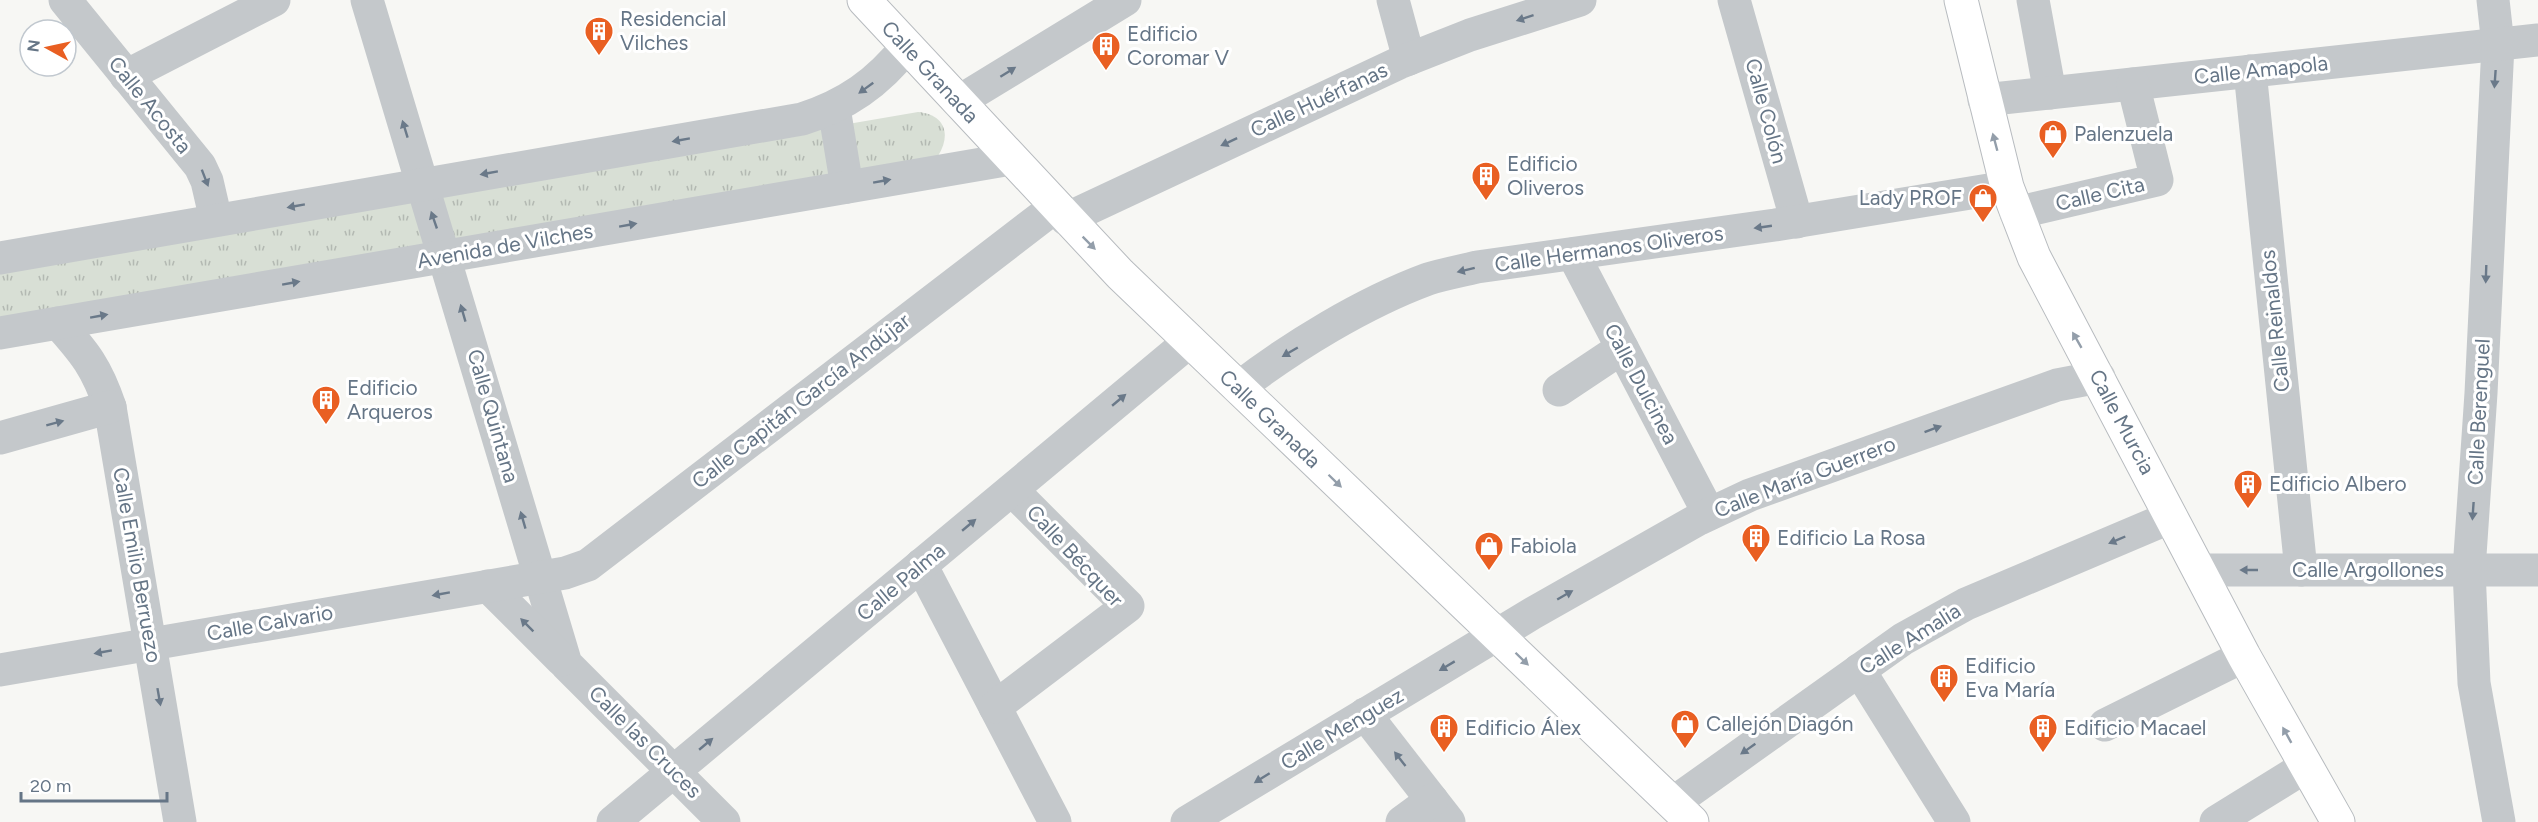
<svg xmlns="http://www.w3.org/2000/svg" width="2538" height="822" viewBox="0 0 2538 822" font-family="Figtree,sans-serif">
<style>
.park{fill:url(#park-tufts)}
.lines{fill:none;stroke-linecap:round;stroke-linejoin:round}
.major-casing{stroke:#b7bbbf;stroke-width:35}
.minor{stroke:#c4c8cb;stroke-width:33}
.major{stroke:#fff;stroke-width:33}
.oneway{fill:#6a7989}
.oneway2{fill:#939eaa}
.labels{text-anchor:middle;stroke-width:6;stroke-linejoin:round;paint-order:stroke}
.poi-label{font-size:21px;fill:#657586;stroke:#fff;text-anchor:start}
.street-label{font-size:21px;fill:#657586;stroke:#fff}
</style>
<defs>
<pattern id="park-tufts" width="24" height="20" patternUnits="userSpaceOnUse" patternTransform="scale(1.5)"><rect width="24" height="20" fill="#d8dfd5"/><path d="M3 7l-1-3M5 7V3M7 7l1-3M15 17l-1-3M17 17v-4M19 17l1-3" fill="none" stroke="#b3b9b2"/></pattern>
</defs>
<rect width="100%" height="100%" fill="#f7f7f4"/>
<!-- park -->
<path class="park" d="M 918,112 C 944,114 952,134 938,156 L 0,321 L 0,270 Z"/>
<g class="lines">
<!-- major casing -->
<g class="major-casing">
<g id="major">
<path d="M 864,0 L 1120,274 L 1692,822"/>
<path d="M 1961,0 L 2007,187 L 2034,257 L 2244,656 L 2338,822"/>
</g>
</g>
<!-- minor -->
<g class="minor">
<path d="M 65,0 L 200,166 L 207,181 L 216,220"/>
<path d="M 367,0 L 566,664 L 724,822"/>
<path d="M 1393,0 L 1409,59"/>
<path d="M 1734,0 L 1797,222"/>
<path d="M 2033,0 L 2050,93"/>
<path d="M 2493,0 L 2498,45 L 2481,393 L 2469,570 L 2474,683 L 2499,822"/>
<path d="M 2250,71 L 2301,570"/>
<path d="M 126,76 L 274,0"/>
<path d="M 1984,100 L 2538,40"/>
<path d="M 958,102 L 1125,0"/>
<path d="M 834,108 L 847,187"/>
<path d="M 2016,213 L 2157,180 L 2133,84"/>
<path d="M 1066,219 L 1399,63 L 1470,35 L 1580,0"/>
<path d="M 1573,254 L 1709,514"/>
<path d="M 0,258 L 802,119 C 846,105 878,83 907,46"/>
<path d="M 58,323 C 85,353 97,368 110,407 L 180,822"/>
<path d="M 0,333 L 1011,159"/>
<path d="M 1238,388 C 1293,346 1363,303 1428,279 C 1444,274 1461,271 1477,267 L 1775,225 L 2007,187"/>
<path d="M 1559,390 L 1622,348"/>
<path d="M 0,438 L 110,407"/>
<path d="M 921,565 L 1055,822"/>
<path d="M 2199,570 L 2538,570"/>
<path d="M 488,586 L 562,660"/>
<path d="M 0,670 L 565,573 L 588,565 L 1055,207"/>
<path d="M 1859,670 L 1954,822"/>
<path d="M 995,707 L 1128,606 L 1012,490"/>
<path d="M 1365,714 L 1449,822"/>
<path d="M 2105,725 L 2244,656"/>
<path d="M 1673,803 L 1903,639 L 1966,604 L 2171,517"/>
<path d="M 613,822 L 1190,341"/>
<path d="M 1187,822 L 1533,613 L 1699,519 L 1750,495 L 2057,385 L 2099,377"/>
<path d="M 1402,822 L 1432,800"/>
<path d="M 2216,822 L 2305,767"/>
</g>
<!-- major -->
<use href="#major" class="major"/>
</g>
<!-- one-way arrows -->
<defs><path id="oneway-solid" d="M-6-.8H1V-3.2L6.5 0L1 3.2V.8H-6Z" transform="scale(1.5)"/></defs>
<g class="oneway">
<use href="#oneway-solid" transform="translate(1525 18) rotate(162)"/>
<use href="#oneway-solid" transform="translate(1008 72) rotate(-32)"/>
<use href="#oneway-solid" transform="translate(2495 79) rotate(94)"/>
<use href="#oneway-solid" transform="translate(866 88) rotate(144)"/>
<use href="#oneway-solid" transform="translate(405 129) rotate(-107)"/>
<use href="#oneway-solid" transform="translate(681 140) rotate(170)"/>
<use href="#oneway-solid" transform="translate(1229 142) rotate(155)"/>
<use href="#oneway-solid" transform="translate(489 173) rotate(170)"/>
<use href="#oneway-solid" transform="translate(205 178) rotate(69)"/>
<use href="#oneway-solid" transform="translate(882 181) rotate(-10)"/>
<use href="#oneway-solid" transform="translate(296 206) rotate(170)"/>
<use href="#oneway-solid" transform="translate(434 220) rotate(-109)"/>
<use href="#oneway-solid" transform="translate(628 225) rotate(-10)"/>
<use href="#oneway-solid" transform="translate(1763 227) rotate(172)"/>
<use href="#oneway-solid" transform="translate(1466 270) rotate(166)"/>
<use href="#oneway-solid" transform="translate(2486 274) rotate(92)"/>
<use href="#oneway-solid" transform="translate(291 283) rotate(-10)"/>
<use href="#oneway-solid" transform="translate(463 313) rotate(-106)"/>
<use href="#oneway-solid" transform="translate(99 316) rotate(-10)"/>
<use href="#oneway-solid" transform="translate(1290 352) rotate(150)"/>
<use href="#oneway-solid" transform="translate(1119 400) rotate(-40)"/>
<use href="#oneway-solid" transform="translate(55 423) rotate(-15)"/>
<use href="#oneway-solid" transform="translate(1933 429) rotate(-20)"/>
<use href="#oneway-solid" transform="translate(2473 511) rotate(94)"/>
<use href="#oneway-solid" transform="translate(523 520) rotate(-106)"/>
<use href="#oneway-solid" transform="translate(969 525) rotate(-40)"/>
<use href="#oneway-solid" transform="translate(2117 540) rotate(157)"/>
<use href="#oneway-solid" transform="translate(2249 570) rotate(180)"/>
<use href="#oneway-solid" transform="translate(441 594) rotate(170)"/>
<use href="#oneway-solid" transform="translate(1565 595) rotate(-30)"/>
<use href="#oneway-solid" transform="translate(527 625) rotate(-135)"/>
<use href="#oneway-solid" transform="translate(103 652) rotate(170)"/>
<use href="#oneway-solid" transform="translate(1447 666) rotate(149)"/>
<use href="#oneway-solid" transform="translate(159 697) rotate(80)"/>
<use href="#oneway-solid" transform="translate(706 744) rotate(-40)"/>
<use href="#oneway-solid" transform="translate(1748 749) rotate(145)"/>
<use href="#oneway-solid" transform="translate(1400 759) rotate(-128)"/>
<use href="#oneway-solid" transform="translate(1262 778) rotate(148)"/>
</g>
<g class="oneway2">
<use href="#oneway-solid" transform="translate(1995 142) rotate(-105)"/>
<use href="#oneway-solid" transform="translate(1089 243) rotate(45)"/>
<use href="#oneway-solid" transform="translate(2077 340) rotate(-120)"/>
<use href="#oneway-solid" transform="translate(1335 481) rotate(44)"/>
<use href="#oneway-solid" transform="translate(1522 659) rotate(44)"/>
<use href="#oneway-solid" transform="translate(2287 735) rotate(-119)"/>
</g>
<!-- icons -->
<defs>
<g id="building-pin" transform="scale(1.5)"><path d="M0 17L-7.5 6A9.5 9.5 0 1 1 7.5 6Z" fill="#e95f22" stroke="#fff"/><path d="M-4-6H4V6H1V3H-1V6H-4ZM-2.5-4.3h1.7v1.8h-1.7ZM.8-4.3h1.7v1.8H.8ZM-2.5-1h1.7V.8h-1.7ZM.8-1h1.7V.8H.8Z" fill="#fff"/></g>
<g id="shop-pin" transform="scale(1.5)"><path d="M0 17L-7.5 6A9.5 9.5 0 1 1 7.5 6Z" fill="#e95f22" stroke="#fff"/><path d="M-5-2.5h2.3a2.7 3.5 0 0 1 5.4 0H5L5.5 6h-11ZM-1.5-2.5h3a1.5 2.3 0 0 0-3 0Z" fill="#fff"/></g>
</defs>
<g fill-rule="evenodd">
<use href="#building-pin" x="599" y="31"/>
<use href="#building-pin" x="1106" y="46"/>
<use href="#shop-pin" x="2053" y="134"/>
<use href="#building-pin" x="1486" y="176"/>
<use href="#shop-pin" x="1983" y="198"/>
<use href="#building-pin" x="326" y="400"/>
<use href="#building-pin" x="2248" y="484"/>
<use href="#building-pin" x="1756" y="538"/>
<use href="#shop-pin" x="1489" y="546"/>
<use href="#building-pin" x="1944" y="678"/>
<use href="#shop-pin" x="1685" y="724"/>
<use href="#building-pin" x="1444" y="728"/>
<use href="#building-pin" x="2043" y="728"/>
</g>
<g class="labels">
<!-- poi labels -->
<g class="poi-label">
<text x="620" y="26">Residencial<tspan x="620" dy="24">Vilches</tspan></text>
<text x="1127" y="41">Edificio<tspan x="1127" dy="24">Coromar V</tspan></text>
<text x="2074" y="141">Palenzuela</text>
<text x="1507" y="171">Edificio<tspan x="1507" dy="24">Oliveros</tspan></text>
<text x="1962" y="205" text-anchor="end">Lady PROF</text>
<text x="347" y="395">Edificio<tspan x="347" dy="24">Arqueros</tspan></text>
<text x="2269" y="491">Edificio Albero</text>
<text x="1777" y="545">Edificio La Rosa</text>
<text x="1510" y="553">Fabiola</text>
<text x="1965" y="673">Edificio<tspan x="1965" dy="24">Eva María</tspan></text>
<text x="1706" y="731">Callejón Diagón</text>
<text x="1465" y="735">Edificio Álex</text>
<text x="2064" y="735">Edificio Macael</text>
</g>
<!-- street labels -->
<g class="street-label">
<text transform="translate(2261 70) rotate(-6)" y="7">Calle Amapola</text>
<text transform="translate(930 72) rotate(47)" y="7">Calle Granada</text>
<text transform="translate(1319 100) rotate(-25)" y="7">Calle Huérfanas</text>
<text transform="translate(150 105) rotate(51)" y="7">Calle Acosta</text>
<text transform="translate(1766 111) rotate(75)" y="7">Calle Colón</text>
<text transform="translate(2100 194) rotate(-13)" y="7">Calle Cita</text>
<text transform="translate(505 246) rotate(-10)" y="7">Avenida de Vilches</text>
<text transform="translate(1609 249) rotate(-8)" y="7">Calle Hermanos Oliveros</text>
<text transform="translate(2275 321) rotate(-96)" y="7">Calle Reinaldos</text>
<text transform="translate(1641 384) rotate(62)" y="7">Calle Dulcinea</text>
<text transform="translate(801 401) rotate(-38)" y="7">Calle Capitán García Andújar</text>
<text transform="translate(2479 412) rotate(-87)" y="7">Calle Berenguel</text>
<text transform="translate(493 416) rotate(74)" y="7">Calle Quintana</text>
<text transform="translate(1270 419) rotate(44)" y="7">Calle Granada</text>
<text transform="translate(2122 422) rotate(62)" y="7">Calle Murcia</text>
<text transform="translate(1805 477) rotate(-21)" y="7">Calle María Guerrero</text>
<text transform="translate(1075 556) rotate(47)" y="7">Calle Bécquer</text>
<text transform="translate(137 565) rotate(80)" y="7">Calle Emilio Berruezo</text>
<text x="2368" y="577">Calle Argollones</text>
<text transform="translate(901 582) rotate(-40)" y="7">Calle Palma</text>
<text transform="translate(270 623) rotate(-10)" y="7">Calle Calvario</text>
<text transform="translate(1910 639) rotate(-32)" y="7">Calle Amalia</text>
<text transform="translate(1342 729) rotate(-31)" y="7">Calle Menguez</text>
<text transform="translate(645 742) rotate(45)" y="7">Calle las Cruces</text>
</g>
</g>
<!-- north arrow -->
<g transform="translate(48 48) rotate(278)"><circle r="28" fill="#ffffff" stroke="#c1c8cf" stroke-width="1.5"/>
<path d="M0-4.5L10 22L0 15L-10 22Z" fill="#e95f22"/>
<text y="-9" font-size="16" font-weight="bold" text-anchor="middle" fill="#657586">N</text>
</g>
<!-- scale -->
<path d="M21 792v9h146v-9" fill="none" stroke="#657586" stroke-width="3"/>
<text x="30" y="792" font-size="18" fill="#657586" stroke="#ffffff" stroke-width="4.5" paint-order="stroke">20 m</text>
</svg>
